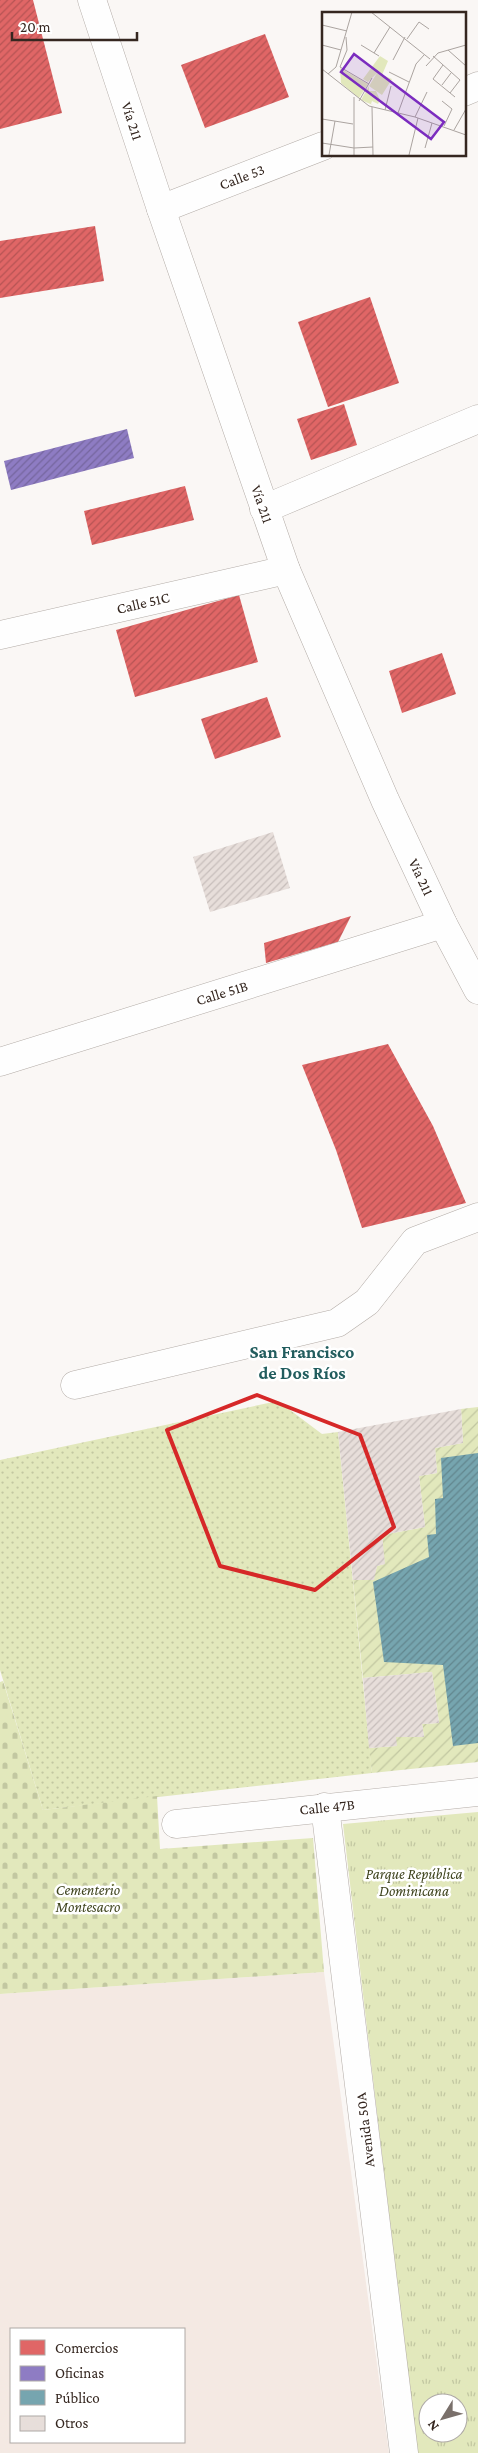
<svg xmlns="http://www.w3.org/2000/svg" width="478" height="2453" viewBox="0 0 478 2453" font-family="'Crimson Pro',serif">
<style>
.built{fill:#f4e9e3;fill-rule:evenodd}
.grass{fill:url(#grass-dots)}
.cemetery{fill:url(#cemetery-stones)}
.park{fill:url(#park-tufts);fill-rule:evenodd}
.garden{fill:url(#garden-furrows)}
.shops{fill:url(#shops-hatch)}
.offices{fill:url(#offices-hatch)}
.public{fill:url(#public-hatch)}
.building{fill:url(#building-hatch)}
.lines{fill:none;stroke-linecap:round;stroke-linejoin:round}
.minor-casing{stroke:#b3aca7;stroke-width:29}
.major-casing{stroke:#b3aca7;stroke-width:29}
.minor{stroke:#fefefe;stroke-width:28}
.major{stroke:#fefefe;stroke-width:28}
.marked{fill:none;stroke:#d62828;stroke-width:4;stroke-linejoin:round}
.labels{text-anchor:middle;stroke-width:5;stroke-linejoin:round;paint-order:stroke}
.street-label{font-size:15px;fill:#352720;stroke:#fff}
.park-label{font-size:15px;font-style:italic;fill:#3f441e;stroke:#fff}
.quarter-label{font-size:18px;font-weight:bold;fill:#225d5e;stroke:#fff}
.inset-road{fill:none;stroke:#aba4a0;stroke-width:1}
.view{fill:#7b2cbf;fill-opacity:0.15;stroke:#7b2cbf;stroke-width:2.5}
.inset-edge{fill:none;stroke:#352720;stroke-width:2.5}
</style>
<defs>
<pattern id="grass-dots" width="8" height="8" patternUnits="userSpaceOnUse" patternTransform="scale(1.25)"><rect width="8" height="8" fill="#e2e8bc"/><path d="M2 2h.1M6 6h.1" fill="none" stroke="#c2c7a1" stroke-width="1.8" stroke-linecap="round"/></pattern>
<pattern id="cemetery-stones" width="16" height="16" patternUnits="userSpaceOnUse" patternTransform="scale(1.25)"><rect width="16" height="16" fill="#e2e8bc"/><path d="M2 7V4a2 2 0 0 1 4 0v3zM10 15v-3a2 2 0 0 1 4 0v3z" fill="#c2c7a1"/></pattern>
<pattern id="park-tufts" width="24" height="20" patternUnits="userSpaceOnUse" patternTransform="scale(1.25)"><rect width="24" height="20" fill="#e2e8bc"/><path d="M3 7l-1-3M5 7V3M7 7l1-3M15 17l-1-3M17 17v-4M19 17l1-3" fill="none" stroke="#c2c7a1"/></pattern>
<pattern id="garden-furrows" width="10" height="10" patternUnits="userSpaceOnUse" patternTransform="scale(1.25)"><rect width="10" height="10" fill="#e2e8bc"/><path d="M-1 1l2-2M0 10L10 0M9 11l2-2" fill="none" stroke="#c2c7a1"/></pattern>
<pattern id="shops-hatch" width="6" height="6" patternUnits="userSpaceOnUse" patternTransform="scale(1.25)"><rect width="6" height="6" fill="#e06666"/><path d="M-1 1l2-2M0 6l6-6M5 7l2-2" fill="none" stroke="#b65454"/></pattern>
<pattern id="offices-hatch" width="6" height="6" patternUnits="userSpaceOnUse" patternTransform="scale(1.25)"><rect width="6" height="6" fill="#8e7cc3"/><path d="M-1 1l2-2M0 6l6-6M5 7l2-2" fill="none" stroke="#75669e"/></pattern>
<pattern id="public-hatch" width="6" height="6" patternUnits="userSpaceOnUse" patternTransform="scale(1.25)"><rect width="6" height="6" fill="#76a5af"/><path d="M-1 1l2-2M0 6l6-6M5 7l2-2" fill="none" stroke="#62868e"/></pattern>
<pattern id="building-hatch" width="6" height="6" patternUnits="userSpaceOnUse" patternTransform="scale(1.25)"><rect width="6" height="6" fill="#e7deda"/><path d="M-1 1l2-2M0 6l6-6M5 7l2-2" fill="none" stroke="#c7bebb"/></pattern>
</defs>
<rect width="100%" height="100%" fill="#faf7f5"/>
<!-- built -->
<path class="built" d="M 324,1972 L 389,2453 L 0,2453 L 0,1994 ZM 11,2329 L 184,2329 L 184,2442 L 11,2442 Z"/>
<!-- grass -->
<path class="grass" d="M 278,1401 L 322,1434 L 338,1432 L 372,1773 L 43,1810 L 0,1670 L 0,1460 Z"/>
<!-- cemetery -->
<path class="cemetery" d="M 3,1681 L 43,1810 L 157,1796 L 160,1849 L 313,1838 L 324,1972 L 0,1994 L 0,1682 Z"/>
<!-- park -->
<path class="park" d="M 478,1812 L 478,2453 L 417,2453 L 343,1824 ZM 428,2403 L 458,2403 L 458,2433 L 428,2433 Z"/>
<!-- garden -->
<path class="garden" d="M 478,1407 L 478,1762 L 372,1773 L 369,1748 L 396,1746 L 396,1737 L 424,1737 L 422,1724 L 439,1723 L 432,1672 L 363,1678 L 353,1580 L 373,1580 L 377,1566 L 384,1564 L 382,1535 L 425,1527 L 419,1476 L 437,1473 L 435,1448 L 463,1443 L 461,1409 Z"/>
<!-- shops -->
<g class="shops">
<path d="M 0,0 L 33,0 L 62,113 L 0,129 Z"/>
<path d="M 265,34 L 289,97 L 205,128 L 181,65 Z"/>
<path d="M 95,226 L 104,281 L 0,298 L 0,241 Z"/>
<path d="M 370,297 L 399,383 L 328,407 L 298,322 Z"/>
<path d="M 344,404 L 357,445 L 311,460 L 297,419 Z"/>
<path d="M 185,486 L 194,520 L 92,545 L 84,511 Z"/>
<path d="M 239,595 L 258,662 L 135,697 L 116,630 Z"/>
<path d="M 442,653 L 456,694 L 402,713 L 389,671 Z"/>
<path d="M 267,697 L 281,737 L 215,759 L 201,719 Z"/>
<path d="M 351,916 L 338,942 L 266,963 L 264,943 Z"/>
<path d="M 388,1044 L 433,1126 L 466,1203 L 362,1228 L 336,1150 L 302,1065 Z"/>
</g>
<!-- offices -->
<path class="offices" d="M 127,429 L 134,458 L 11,490 L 4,461 Z"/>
<!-- public -->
<path class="public" d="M 478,1453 L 478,1743 L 453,1746 L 443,1665 L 384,1662 L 373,1582 L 429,1557 L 427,1535 L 436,1534 L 435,1499 L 443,1498 L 441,1458 Z"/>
<!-- building -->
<g class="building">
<path d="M 273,832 L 290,888 L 210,912 L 193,857 Z"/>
<path d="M 461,1409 L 463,1443 L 435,1448 L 437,1473 L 419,1476 L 425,1527 L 382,1535 L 385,1564 L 377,1566 L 374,1580 L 353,1580 L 338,1432 Z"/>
<path d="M 432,1672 L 439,1723 L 422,1724 L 424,1737 L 396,1737 L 397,1746 L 369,1748 L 363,1678 Z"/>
</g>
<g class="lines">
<!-- minor casing -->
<g class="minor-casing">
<g id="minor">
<path d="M 464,92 L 478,86"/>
<path d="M 161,209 L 323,146"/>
<path d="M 264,509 L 478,419"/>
<path d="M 0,635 L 286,570"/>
<path d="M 0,1062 L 443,924"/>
<path d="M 75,1385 L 337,1323 L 367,1302 L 415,1241 L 478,1217"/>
<path d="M 325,1807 L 404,2453"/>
<path d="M 176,1824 L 478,1792"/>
</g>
</g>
<!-- major casing -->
<g class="major-casing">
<path id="major" d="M 92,0 L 161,209 L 286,570 L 385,800 L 443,924 L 478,990"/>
</g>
<!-- minor -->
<use href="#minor" class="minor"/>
<!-- major -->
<use href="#major" class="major"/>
</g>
<!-- marked area -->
<path class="marked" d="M 257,1395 L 360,1435 L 394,1527 L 315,1590 L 220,1566 L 167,1430 Z"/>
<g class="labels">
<!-- street labels -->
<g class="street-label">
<text transform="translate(132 121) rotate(72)" y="5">Vía 211</text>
<text transform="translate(242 177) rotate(-21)" y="5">Calle 53</text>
<text transform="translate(262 504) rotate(71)" y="5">Vía 211</text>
<text transform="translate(143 603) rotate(-13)" y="5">Calle 51C</text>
<text transform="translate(421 877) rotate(65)" y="5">Vía 211</text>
<text transform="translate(222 993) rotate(-17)" y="5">Calle 51B</text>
<text transform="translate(327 1807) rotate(-6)" y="5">Calle 47B</text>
<text transform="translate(365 2130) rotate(-97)" y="5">Avenida 50A</text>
</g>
<!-- park labels -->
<g class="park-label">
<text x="414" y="1879">Parque República<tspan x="414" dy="17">Dominicana</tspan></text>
<text x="88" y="1895">Cementerio<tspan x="88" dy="17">Montesacro</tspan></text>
</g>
<!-- quarter labels -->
<g class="quarter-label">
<text x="302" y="1358">San Francisco<tspan x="302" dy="21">de Dos Ríos</tspan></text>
</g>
</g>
<!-- overview -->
<g transform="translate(322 12)">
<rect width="144" height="144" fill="#faf7f5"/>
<path d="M 55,61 L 70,67 L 60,83 L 47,74 Z" fill="#e2e8bc"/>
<path d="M 58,44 L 66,49 L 60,63 L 55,61 L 46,70 L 41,67 Z" fill="#e2e8bc"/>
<path d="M 18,56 L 46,72 L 37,86 L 19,71 Z" fill="#e2e8bc"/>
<path d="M 47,74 L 47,79 L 54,79 L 58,88 L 56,92 L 50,89 L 49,92 L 53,94 L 39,88 Z" fill="#e2e8bc"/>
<path class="inset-road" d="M 49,0 L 108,47M 0,13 L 25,19M 24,25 L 25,38 L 18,55 L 47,72M 85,27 L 97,10 L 107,17M 0,33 L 19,38M 39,33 L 57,44M 126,38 L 144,54M 52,41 L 68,15M 111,44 L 138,68 L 128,81M 71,48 L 83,25M 121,53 L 111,67 L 133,85M 104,54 L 116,41 L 144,33M 0,57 L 47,94 L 93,105 L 144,123M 67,60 L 87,70M 6,62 L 14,55 L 30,0M 120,73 L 129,61M 32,85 L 32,143M 37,89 L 50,66M 120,89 L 130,97 L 122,114M 50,95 L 51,143M 63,98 L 69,74M 76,101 L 94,52 L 102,43M 93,105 L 105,80M 0,107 L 31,112M 132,118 L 144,97M 0,131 L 32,136 L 51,135M 103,136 L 110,111M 7,143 L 13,109M 87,143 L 96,106"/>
<path class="view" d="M 32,42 L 122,110 L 109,127 L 19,60 Z"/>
<rect width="144" height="144" class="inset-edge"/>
</g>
<!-- legend -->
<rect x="10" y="2328" width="175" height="115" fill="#ffffff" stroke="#aea9a6"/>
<rect x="20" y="2340" width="25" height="15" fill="#e06666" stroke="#aea9a6"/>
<text x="55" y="2353" font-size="15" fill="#352720">Comercios</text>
<rect x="20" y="2366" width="25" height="15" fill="#8e7cc3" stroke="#aea9a6"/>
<text x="55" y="2378" font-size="15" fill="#352720">Oficinas</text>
<rect x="20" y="2390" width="25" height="15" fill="#76a5af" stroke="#aea9a6"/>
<text x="55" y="2403" font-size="15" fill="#352720">Público</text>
<rect x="20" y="2416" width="25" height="15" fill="#e7deda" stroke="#aea9a6"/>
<text x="55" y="2428" font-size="15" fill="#352720">Otros</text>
<!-- north arrow -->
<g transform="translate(443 2418) rotate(233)"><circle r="24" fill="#ffffff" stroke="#aea9a6"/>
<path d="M0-4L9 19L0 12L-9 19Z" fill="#7a706b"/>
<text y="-8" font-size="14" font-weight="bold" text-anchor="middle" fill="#352720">N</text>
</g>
<!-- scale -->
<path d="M12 32v8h125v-8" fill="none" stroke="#352720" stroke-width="2.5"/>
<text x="20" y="32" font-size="15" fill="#352720" stroke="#ffffff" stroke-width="4" paint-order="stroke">20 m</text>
</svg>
